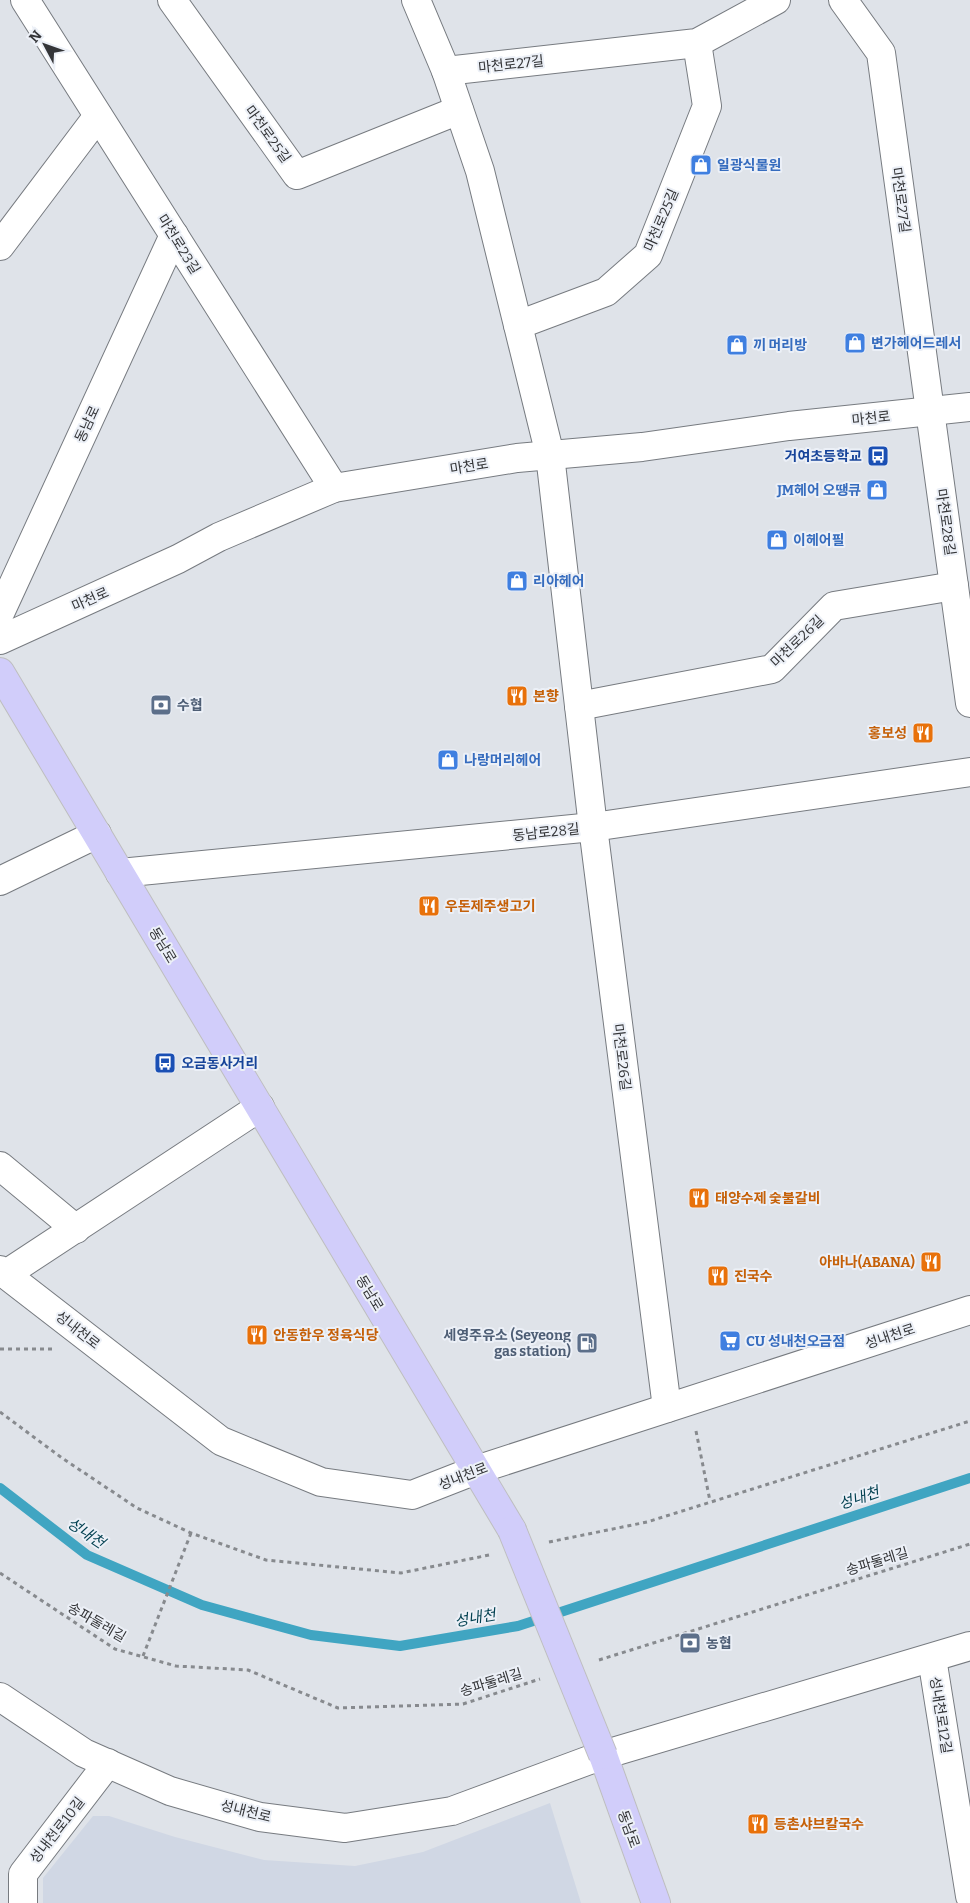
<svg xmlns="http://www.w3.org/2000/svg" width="970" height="1903" viewBox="0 0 970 1903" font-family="Bitter,'Noto Sans KR',serif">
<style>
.built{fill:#d0d7e4}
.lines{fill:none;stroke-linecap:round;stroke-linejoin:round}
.stream{stroke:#40a5c2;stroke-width:10}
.minor-casing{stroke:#777b80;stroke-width:30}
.major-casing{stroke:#bebebf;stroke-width:30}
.path{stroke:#878a8e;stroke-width:3;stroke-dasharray:4 4;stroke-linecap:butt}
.minor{stroke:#fff;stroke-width:28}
.major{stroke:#d1cdfa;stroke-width:28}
.major-bridge-casing{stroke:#bebebf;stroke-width:30;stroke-linecap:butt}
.major-bridge{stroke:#d1cdfa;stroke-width:28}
.labels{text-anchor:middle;stroke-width:4;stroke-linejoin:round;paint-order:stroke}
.street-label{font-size:14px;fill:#343538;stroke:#ecf0f7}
.shop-label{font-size:14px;font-weight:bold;fill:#366cbe;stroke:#ecf0f7;text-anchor:start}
.transit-label{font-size:14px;font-weight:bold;fill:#164399;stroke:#ecf0f7;text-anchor:end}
.food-label{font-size:14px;font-weight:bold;fill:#c56008;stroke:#ecf0f7;text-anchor:start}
.service-label{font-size:14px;font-weight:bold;fill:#4e5e75;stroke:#ecf0f7;text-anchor:start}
.water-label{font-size:15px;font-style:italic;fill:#003f4f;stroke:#ecf0f7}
</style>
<rect width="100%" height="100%" fill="#dfe3e9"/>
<!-- built -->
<path class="built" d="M 550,1803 L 581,1903 L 43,1903 L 43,1878 L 93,1816 L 109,1816 L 175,1837 L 264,1860 L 355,1866 L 423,1852 Z"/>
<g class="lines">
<!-- stream -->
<path class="stream" d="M 0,1488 L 87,1555 L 202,1605 L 311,1635 L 400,1646 L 518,1626 L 970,1478"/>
<!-- minor casing -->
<g class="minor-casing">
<g id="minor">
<path d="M 25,0 L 334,488"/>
<path d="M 172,0 L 297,175 L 459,110"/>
<path d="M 416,0 L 446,71 L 480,171 L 550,455 L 593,827 L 667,1408"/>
<path d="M 843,0 L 881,53 L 970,703"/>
<path d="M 446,71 L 697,43 L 776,0"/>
<path d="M 0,246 L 98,116"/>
<path d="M 518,325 L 606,292 L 648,255 L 707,106 L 697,43"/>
<path d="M 0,613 L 174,235"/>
<path d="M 0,640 L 178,559 L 219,537 L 334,488 L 517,458 L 642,447 L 789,426 L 970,407"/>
<path d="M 579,706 L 772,669 L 834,606 L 954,586"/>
<path d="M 120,873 L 593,827 L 970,772"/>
<path d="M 0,881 L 97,834"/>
<path d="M 0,1166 L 76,1229"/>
<path d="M 0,1270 L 221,1441 L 321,1482 L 412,1495 L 476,1470 L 970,1310"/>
<path d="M 6,1274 L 260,1107"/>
<path d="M 932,1658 L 970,1896"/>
<path d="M 0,1697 L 84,1753 L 170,1791 L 260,1817 L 345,1828 L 452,1811 L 603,1755 L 970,1646"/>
<path d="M 23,1903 L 23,1874 L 108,1763"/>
</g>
</g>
<!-- major casing -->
<g class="major-casing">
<g id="major">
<path d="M 0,672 L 512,1530"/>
<path d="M 603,1755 L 656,1903"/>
</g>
</g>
<!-- path -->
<g class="path">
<path d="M 0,1349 L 52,1349"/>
<path d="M 0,1412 L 62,1458 L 137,1508 L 191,1533 L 266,1560 L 401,1573 L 489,1555"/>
<path d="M 696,1431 L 710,1501"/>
<path d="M 549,1542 L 647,1522 L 970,1421"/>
<path d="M 0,1573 L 115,1649 L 176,1666 L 248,1670 L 338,1708 L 463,1704 L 540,1679"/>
<path d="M 143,1656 L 191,1533"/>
<path d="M 599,1660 L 970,1544"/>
</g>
<!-- minor -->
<use href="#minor" class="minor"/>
<!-- major -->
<use href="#major" class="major"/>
<!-- major-bridge casing -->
<g class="major-bridge-casing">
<path id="major-bridge" d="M 512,1530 L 603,1755"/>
</g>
<!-- major-bridge -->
<use href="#major-bridge" class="major-bridge"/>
</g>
<!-- icons -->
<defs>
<g id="shop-square" transform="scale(1.125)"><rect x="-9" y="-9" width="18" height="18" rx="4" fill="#3f7fe0" stroke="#ecf0f7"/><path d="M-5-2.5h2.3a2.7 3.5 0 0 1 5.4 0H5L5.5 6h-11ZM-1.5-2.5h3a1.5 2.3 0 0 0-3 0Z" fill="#fff"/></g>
<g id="bus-square" transform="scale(1.125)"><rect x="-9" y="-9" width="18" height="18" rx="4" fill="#1a4fb4" stroke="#ecf0f7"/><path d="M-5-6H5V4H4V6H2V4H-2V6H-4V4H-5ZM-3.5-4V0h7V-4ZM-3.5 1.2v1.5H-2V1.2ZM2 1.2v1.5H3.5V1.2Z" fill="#fff"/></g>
<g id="restaurant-square" transform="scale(1.125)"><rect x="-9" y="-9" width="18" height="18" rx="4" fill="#e8710a" stroke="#ecf0f7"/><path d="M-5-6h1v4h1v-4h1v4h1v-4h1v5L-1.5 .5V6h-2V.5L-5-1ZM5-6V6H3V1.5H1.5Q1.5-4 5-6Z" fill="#fff"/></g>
<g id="bank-square" transform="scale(1.125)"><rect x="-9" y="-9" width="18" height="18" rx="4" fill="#5c6f8a" stroke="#ecf0f7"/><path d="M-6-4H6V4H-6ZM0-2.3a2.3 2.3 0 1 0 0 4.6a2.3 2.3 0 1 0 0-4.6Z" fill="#fff"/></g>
<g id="supermarket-square" transform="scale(1.125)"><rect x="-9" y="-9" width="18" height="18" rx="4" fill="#3f7fe0" stroke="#ecf0f7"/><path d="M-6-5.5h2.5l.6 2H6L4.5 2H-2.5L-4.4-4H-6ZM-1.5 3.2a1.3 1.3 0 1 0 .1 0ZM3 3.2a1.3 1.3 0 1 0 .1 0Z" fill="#fff"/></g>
<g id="fuel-square" transform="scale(1.125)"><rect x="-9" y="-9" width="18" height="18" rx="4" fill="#5c6f8a" stroke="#ecf0f7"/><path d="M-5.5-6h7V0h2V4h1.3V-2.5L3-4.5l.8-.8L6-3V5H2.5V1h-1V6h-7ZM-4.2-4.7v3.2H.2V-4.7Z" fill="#fff"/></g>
</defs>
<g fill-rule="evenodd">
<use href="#shop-square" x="701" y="165"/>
<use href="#shop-square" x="855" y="343"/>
<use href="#shop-square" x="737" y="345"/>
<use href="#bus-square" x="878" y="456"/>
<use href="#shop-square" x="877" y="490"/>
<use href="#shop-square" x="777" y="540"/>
<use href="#shop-square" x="517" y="581"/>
<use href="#restaurant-square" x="517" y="696"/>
<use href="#bank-square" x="161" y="705"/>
<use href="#restaurant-square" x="923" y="733"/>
<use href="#shop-square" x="448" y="760"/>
<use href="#restaurant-square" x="429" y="906"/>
<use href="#bus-square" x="165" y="1063"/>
<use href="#restaurant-square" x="699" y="1198"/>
<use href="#restaurant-square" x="931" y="1262"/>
<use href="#restaurant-square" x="718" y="1276"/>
<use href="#restaurant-square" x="257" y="1335"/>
<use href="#supermarket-square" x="730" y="1341"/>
<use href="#fuel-square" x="587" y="1343"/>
<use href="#bank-square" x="690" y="1643"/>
<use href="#restaurant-square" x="758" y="1824"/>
</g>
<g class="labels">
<!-- street labels -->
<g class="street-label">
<text transform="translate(511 64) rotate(-6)" y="5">마천로27길</text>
<text transform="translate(268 134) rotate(54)" y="5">마천로25길</text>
<text transform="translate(901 200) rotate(82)" y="5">마천로27길</text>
<text transform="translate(661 220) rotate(-67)" y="5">마천로25길</text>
<text transform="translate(179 244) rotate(58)" y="5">마천로23길</text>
<text transform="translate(871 418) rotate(-6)" y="5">마천로</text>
<text transform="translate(87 424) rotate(-65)" y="5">동남로</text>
<text transform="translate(469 466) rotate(-9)" y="5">마천로</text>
<text transform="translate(946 522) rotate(82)" y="5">마천로28길</text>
<text transform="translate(90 599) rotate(-24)" y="5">마천로</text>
<text transform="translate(797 641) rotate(-44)" y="5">마천로26길</text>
<text transform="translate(546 832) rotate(-6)" y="5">동남로28길</text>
<text transform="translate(163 945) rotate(59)" y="5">동남로</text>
<text transform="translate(622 1057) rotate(83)" y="5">마천로26길</text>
<text transform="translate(370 1293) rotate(59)" y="5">동남로</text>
<text transform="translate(78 1330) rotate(38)" y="5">성내천로</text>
<text transform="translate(890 1336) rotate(-18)" y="5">성내천로</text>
<text transform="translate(463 1476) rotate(-21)" y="5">성내천로</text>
<text transform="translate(877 1561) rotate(-17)" y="5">송파둘레길</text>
<text transform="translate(97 1622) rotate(30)" y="5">송파둘레길</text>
<text transform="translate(491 1682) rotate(-17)" y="5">송파둘레길</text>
<text transform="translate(941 1715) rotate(81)" y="5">성내천로12길</text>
<text transform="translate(246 1811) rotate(14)" y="5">성내천로</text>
<text transform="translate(629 1829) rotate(70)" y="5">동남로</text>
<text transform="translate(57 1830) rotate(-52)" y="5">성내천로10길</text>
</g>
<!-- shop labels -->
<g class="shop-label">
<text x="717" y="170">일광식물원</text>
<text x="871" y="348">변가헤어드레서</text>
<text x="753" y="350">끼 머리방</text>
<text x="861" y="495" text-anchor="end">JM헤어 오땡큐</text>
<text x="793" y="545">이헤어필</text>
<text x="533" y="586">리아헤어</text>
<text x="464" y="765">나랑머리헤어</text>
<text x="746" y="1346">CU 성내천오금점</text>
</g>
<!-- transit labels -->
<g class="transit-label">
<text x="862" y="461">거여초등학교</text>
<text x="181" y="1068" text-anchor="start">오금동사거리</text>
</g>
<!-- food labels -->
<g class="food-label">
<text x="533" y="701">본향</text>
<text x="907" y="738" text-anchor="end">홍보성</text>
<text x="445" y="911">우돈제주생고기</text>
<text x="715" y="1203">태양수제 숯불갈비</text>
<text x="915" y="1267" text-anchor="end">아바나(ABANA)</text>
<text x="734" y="1281">진국수</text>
<text x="273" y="1340">안동한우 정육식당</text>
<text x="774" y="1829">등촌샤브칼국수</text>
</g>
<!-- service labels -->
<g class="service-label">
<text x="177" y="710">수협</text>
<text x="571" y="1340" text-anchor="end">세영주유소 (Seyeong<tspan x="571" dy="16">gas station)</tspan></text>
<text x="706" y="1648">농협</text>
</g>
<!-- water labels -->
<g class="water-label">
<text transform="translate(859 1498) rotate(-18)" y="5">성내천</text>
<text transform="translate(86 1533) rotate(34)" y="5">성내천</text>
<text transform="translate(475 1618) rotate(-10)" y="5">성내천</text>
</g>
</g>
<!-- north arrow -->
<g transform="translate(45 45) rotate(311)" stroke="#ecf0f7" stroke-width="4" paint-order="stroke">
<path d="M0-4L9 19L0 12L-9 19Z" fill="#343538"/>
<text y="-8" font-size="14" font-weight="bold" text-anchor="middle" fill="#343538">N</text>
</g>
</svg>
